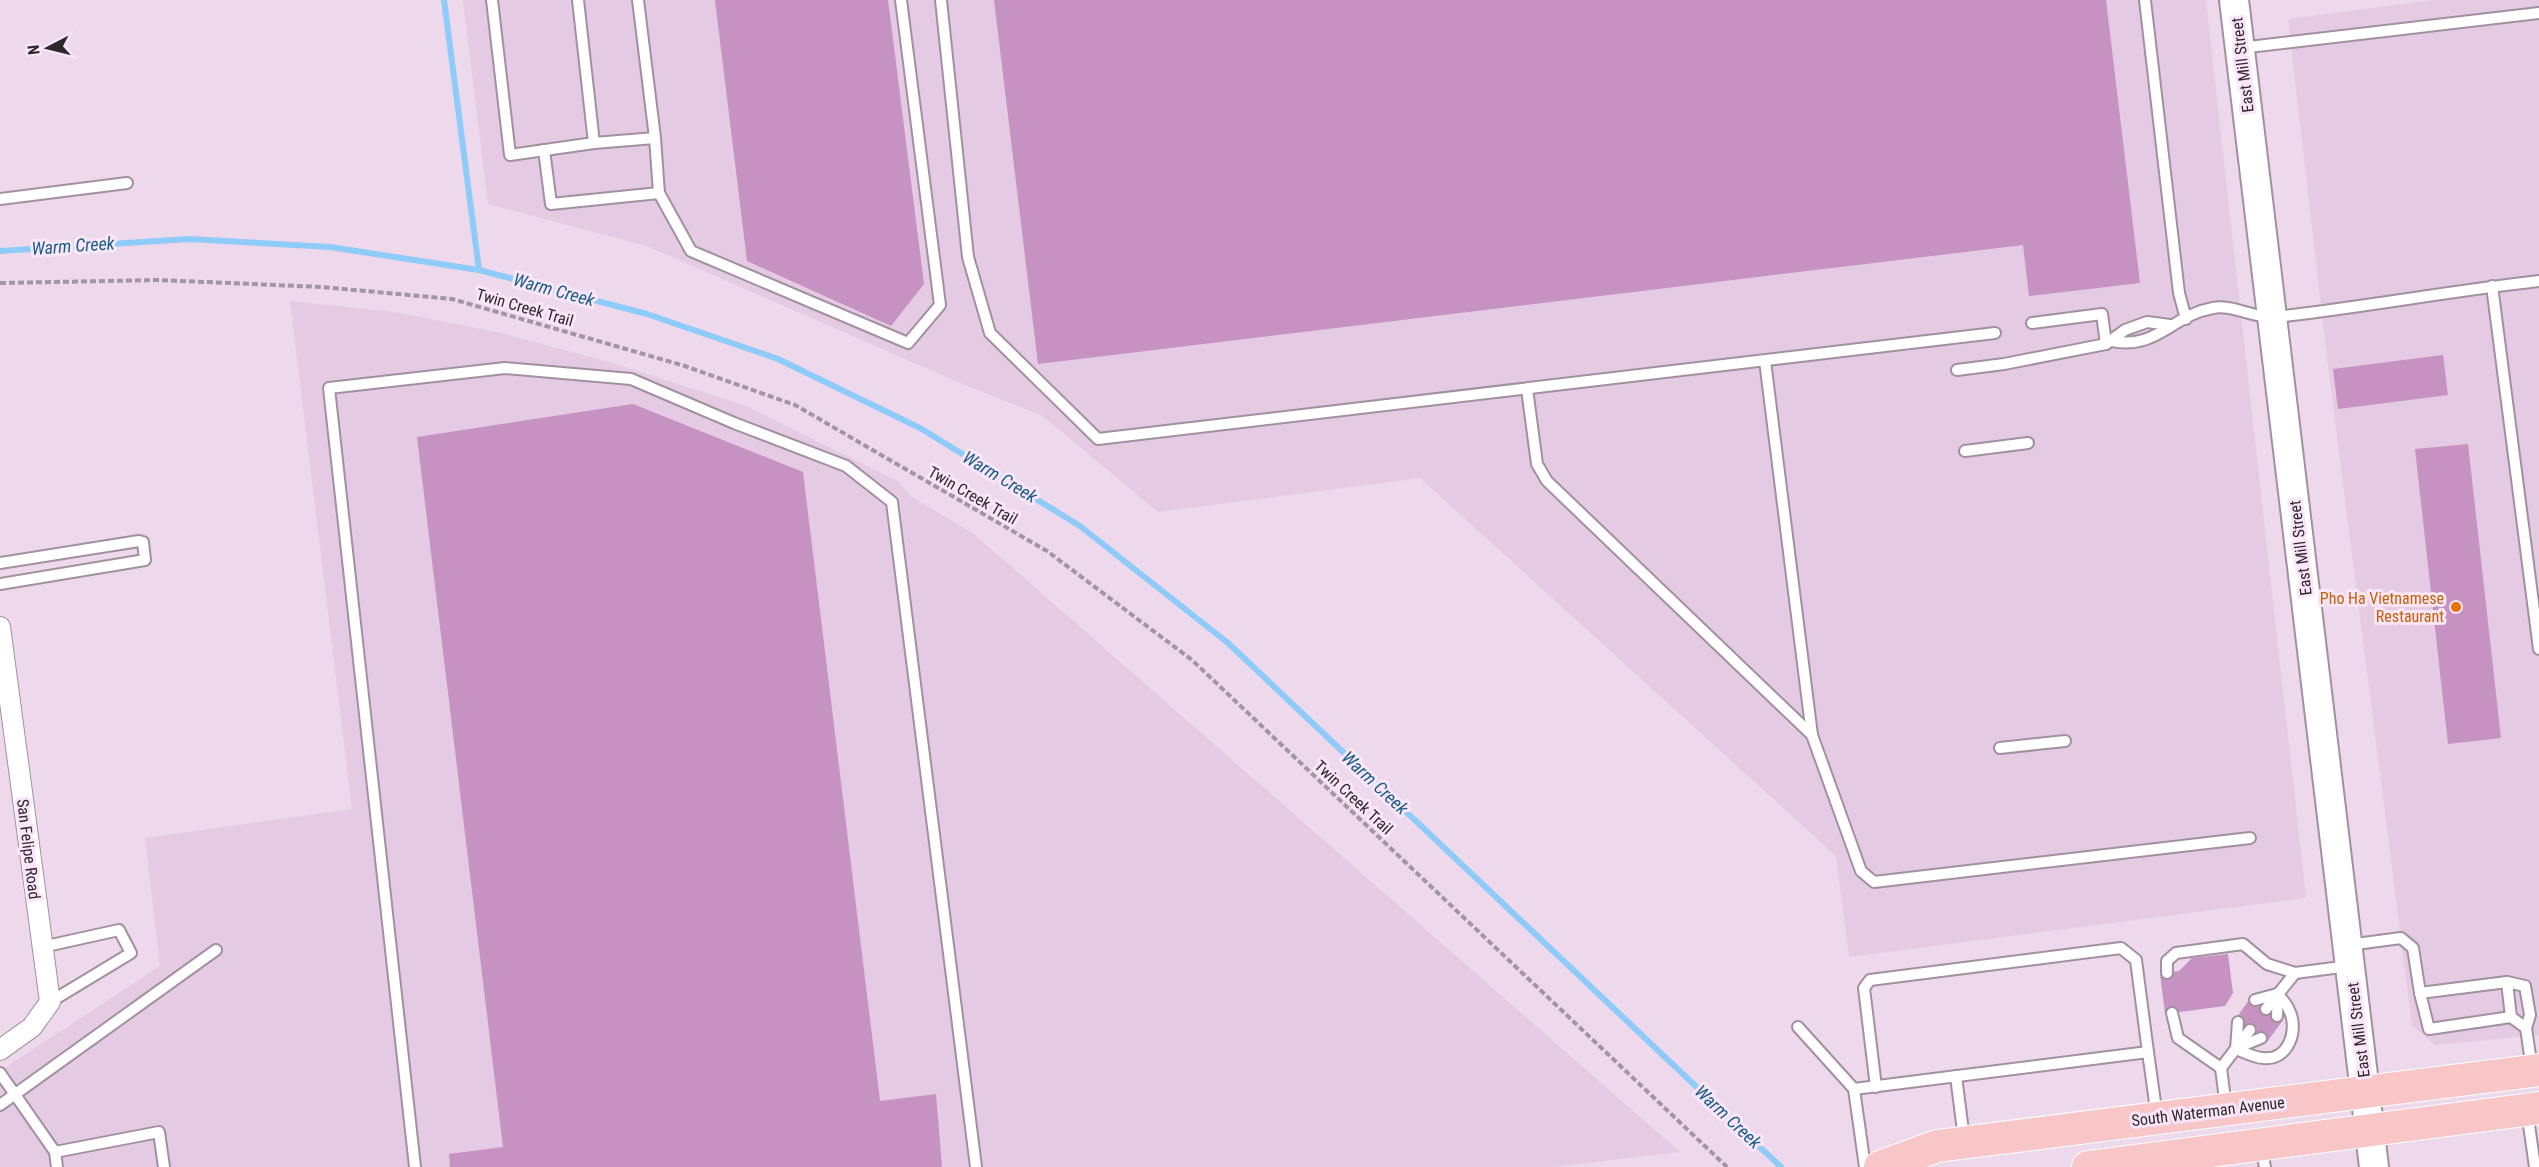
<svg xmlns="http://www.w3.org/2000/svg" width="2539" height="1167" viewBox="0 0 2539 1167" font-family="'Roboto Condensed',sans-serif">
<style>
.built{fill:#e4cae2}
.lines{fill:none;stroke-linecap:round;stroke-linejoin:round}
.stream{stroke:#8ecbf8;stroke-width:6}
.building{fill:#c592c2}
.service-casing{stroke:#a290a1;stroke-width:14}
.minor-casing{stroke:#a290a1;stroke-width:22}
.secondary-casing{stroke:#a290a1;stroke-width:32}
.primary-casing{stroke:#fff;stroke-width:34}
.path{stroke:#a394a2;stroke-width:4;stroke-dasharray:6 3;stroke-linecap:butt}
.service{stroke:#fff;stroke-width:10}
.minor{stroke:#fff;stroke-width:20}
.secondary{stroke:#fff;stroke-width:28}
.primary{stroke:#f8c6c7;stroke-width:32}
.food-dot{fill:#e8710a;stroke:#fae6f8;stroke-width:2}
.labels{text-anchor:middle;stroke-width:6;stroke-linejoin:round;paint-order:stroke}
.street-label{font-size:16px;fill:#2e272e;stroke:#fae6f8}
.food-label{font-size:16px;fill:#c56008;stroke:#fae6f8;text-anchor:end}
.water-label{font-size:18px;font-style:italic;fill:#185e88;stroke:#fae6f8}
</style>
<rect width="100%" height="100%" fill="#edd9eb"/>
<!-- built -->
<g class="built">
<path d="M 463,0 L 2206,0 L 2306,898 L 1849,957 L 1836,856 L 1420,478 L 1158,512 L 1043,416 L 960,383 L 647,246 L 488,204 Z"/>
<path d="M 2433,0 L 2539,0 L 2539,1035 L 2435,1045 L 2412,1025 L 2327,358 L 2288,19 Z"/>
<path d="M 290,301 L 394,312 L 497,332 L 613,363 L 746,406 L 899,482 L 910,496 L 974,534 L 1680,1152 L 1552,1167 L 0,1167 L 0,1071 L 160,966 L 145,838 L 352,809 Z"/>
</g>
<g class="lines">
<!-- stream -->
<g class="stream">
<path d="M 444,0 L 479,270"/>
<path d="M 0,251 L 189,239 L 330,247 L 479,270 L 647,314 L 778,359 L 920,428 L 1080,526 L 1228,643 L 1781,1167"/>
</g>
</g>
<!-- building -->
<g class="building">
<path d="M 715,0 L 888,0 L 924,284 L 891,326 L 747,261 Z"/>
<path d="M 994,0 L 2106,0 L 2140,283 L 2029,296 L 2023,245 L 1038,364 Z"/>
<path d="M 2443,355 L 2448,395 L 2338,409 L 2333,369 Z"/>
<path d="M 633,404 L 803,472 L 880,1101 L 936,1094 L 942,1167 L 450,1167 L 449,1154 L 503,1147 L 417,437 Z"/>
<path d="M 2468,444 L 2501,738 L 2448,744 L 2415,449 Z"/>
<path d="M 2228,954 L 2233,993 L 2225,1006 L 2165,1014 L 2160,974 L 2179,971 L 2192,958 Z"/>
<path d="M 2251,997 L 2283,1020 L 2267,1042 L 2235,1020 Z"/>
</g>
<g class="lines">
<!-- service casing -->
<g class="service-casing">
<g id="service">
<path d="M 492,0 L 510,155 L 594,143 L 655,138"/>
<path d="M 578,0 L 594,143"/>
<path d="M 638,0 L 655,138 L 659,193 L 691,251 L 908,343 L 940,305 L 901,0"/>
<path d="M 941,0 L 968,257 L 990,333 L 1098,439 L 1995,333"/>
<path d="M 2145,0 L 2179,293 L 2186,319"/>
<path d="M 2240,48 L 2539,13"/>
<path d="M 544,150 L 551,204 L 659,193"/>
<path d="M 0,199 L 127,183"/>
<path d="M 2492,286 L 2539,649"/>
<path d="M 2032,323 L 2102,314 L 2106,344"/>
<path d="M 2112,341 C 2157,350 2172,315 2213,308 C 2233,304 2255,319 2276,317 C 2364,307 2451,291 2539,281"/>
<path d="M 1765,361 L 1812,735"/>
<path d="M 1957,370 L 2004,364 L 2106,344 L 2125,330 L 2147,322 L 2170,325"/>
<path d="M 1527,389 L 1537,464 L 1547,481 L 1812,735 L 1861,871 L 1874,882 L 2250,838"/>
<path d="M 1965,451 L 2028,443"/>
<path d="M 0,563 L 139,541 L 143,542 L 145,560 L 0,584"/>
<path d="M 2000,748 L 2065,741"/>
<path d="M 2348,945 L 2401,938 L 2413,948 L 2420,993 L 2429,1029 L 2511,1017"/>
<path d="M 42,947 L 119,930 L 131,953 L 50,1002"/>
<path d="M 2167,973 L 2167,961 L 2176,953 L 2243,944 L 2267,964 L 2295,973 L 2349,966"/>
<path d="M 2507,982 L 2525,986 L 2530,1015 L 2526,1028"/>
<path d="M 2420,993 L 2507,982 L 2511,1017 L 2526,1028 L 2532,1069"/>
<path d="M 2255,1000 L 2277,994"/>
<path d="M 2266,1009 L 2295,973"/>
<path d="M 2172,1013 L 2178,1038 L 2221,1068"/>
<path d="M 2277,1016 L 2278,994"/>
<path d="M 1798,1027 L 1854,1089"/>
<path d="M 2237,1048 L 2261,1038"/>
<path d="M 2236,1049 C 2244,1052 2255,1058 2263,1058 C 2289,1061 2299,1029 2289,1010 C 2287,1004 2281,999 2278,994"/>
<path d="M 2236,1049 L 2238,1022"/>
<path d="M 0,1073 L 55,1152"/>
<path d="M 1956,1076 L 1964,1139"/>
<path d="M 1876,1087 L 1864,988 L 1870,980 L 2121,948 L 2136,960 L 2148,1052"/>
<path d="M 0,1105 L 216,950"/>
<path d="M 2226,1107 L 2221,1068 L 2250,1030"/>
<path d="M 2527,1111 L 2535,1167"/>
<path d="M 2261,1147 L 2265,1167"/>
<path d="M 57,1167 L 55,1152 L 159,1132 L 164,1167"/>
<path d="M 415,1167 L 329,388 L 505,368 L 631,379 L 734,423 L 846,466 L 892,502 L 976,1167"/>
<path d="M 1865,1167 L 1854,1089 L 2148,1052 L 2157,1117"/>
</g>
</g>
<!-- minor casing -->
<g class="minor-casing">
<path id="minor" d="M 0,627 L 50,1002 L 32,1027 L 0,1050"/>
</g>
<!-- secondary casing -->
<g class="secondary-casing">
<path id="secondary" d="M 2234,0 L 2374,1167"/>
</g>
<!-- primary casing -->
<g class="primary-casing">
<g id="primary">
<path d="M 1880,1167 L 1937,1146 L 2539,1070"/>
<path d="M 2088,1167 L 2539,1108"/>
</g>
</g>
<!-- path -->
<path class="path" d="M 0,283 L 159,280 L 322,287 L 452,299 L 685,366 L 795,405 L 1047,551 L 1192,660 L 1727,1167"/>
<!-- service -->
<use href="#service" class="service"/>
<!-- minor -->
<use href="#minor" class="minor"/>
<!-- secondary -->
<use href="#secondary" class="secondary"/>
<!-- primary -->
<use href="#primary" class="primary"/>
</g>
<!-- markers -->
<circle class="food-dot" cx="2456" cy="607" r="6"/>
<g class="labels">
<!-- street labels -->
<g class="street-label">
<text transform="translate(2242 65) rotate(-97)" y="6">East Mill Street</text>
<text transform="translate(525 307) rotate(16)" y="6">Twin Creek Trail</text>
<text transform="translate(973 495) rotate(30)" y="6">Twin Creek Trail</text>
<text transform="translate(2300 548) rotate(-97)" y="6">East Mill Street</text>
<text transform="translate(1354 797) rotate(43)" y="6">Twin Creek Trail</text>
<text transform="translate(29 849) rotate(83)" y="6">San Felipe Road</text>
<text transform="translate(2358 1030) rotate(-97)" y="6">East Mill Street</text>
<text transform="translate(2208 1111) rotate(-7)" y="6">South Waterman Avenue</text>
</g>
<!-- food labels -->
<g class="food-label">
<text x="2444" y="604">Pho Ha Vietnamese<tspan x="2444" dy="18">Restaurant</tspan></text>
</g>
<!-- water labels -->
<g class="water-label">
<text transform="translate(73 246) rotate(-4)" y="6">Warm Creek</text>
<text transform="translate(554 290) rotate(15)" y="6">Warm Creek</text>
<text transform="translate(1000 477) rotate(31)" y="6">Warm Creek</text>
<text transform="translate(1375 783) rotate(43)" y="6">Warm Creek</text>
<text transform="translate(1728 1117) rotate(43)" y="6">Warm Creek</text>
</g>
</g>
<!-- north arrow -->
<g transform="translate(48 48) rotate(263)" stroke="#fae6f8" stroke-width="4.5" paint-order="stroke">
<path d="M0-4.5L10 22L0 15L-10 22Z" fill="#2e272e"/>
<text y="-9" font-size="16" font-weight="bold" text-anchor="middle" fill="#2e272e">N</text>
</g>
</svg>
